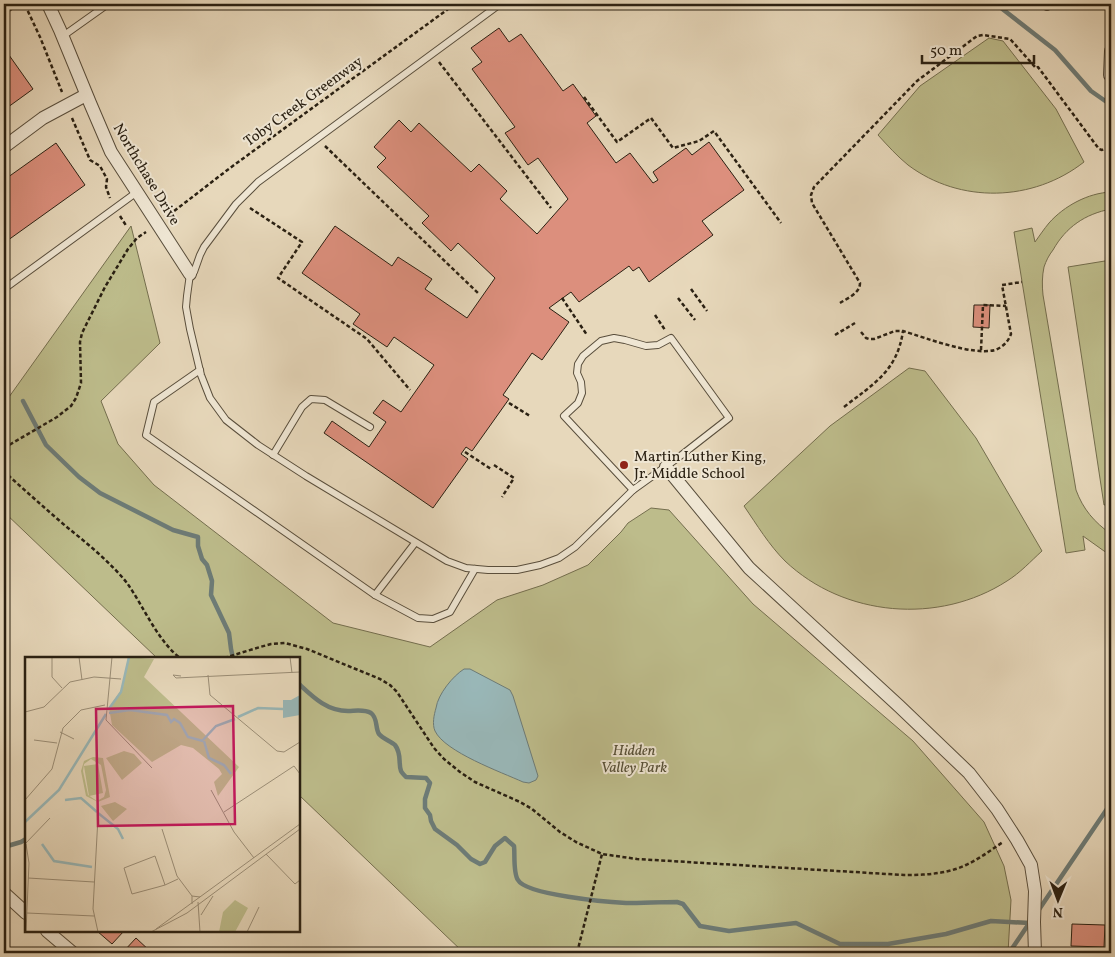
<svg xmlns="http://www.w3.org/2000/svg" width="1115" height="957" viewBox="0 0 1115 957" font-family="Vollkorn,serif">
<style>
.green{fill:#bdbc8b;stroke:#746e4e}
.water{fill:#99b8b9;stroke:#6d7b76}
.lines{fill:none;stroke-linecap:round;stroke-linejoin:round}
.stream{stroke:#6d7b76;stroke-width:4.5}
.building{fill:#dc8f7d;stroke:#2a2012}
.lane-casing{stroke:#594e3c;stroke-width:8}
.street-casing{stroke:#594e3c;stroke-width:14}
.path{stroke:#2a2012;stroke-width:2.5;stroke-dasharray:4 2.5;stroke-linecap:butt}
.lane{stroke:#efe6d3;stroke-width:6}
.street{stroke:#efe6d3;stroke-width:12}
.poi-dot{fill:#8f2418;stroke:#efe6d3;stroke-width:2}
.labels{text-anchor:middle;stroke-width:4;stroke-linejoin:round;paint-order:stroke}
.street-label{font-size:15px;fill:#2a2012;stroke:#efe6d3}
.poi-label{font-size:15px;fill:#2a2012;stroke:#efe6d3;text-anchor:start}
.park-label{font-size:15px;font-style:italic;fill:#564f36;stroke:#efe6d3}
.inset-river{fill:none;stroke:#99b8b9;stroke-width:2.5}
.inset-road{fill:none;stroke:#9b8e77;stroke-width:1}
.view{fill:#c2185b;fill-opacity:0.15;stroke:#c2185b;stroke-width:2.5}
.inset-edge{fill:none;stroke:#2a2012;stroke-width:2.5}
</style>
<rect width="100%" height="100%" fill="#e7d8bb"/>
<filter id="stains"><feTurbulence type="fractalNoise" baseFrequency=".004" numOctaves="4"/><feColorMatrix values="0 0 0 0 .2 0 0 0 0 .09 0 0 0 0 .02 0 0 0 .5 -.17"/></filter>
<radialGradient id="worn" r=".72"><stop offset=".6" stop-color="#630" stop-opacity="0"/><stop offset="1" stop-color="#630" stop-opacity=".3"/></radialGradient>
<!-- green -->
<g class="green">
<path d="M 989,38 L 1003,41 L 1056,109 L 1084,162 C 1033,202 960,204 908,165 C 897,156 888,146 878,135 L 920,86 Z"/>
<path d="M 1111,192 L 1111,209 C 1085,214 1066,227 1053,250 C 1049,255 1046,261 1044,267 C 1042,276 1042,286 1043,295 L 1076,490 C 1083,509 1094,522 1111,534 L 1111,555 L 1104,551 L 1083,536 L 1085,550 L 1066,553 L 1014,232 L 1032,228 L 1035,242 C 1040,235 1044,229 1049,223 C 1064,206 1088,193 1111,192 Z"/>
<path d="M 131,226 L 160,343 L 101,401 L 118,444 L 154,485 L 333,623 L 430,647 L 497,600 L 543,585 L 588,565 L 621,532 L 628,523 L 651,508 L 669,510 L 753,604 L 913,741 L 984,822 L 1004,866 L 1011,900 L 1008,953 L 464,953 L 299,795 L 299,658 L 157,658 L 4,512 L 4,404 Z"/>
<path d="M 1111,260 L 1111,504 L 1104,505 L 1068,267 Z"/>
<path d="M 909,368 L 925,371 L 976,438 L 1042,551 C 1031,561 1020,573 1007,581 C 939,625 844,617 785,561 C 769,545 757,525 744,506 L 830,426 Z"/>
</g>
<!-- water -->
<path class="water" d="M 464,669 L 470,669 L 510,690 L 513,696 L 538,776 L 536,780 L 529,783 L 523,782 C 501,772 445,752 435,731 C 432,724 434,715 436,708 C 438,694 453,676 464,669 Z"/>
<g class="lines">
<!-- stream -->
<g class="stream">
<path d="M 996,4 L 1055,50 L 1091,91 L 1111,105"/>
<path d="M 23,401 L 46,445 L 79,477 L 100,493 L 173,530 L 198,537 L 198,546 L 202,559 L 207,565 L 212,581 L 211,595 L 229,633 L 231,649 L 233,658"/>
<path d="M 299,684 C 313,697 327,711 348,711 C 355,711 364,709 371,713 C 378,718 375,728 379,734 C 383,739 391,741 395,745 C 402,754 398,763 401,771 C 402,773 404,775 406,777 L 426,778 L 430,783 L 425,799 L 425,808 L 430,815 L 431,821 L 435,829 L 457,845 L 471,859 L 480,864 L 485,862 L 495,846 L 505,838 L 514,846 C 515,854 513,873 518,880 C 526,895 608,902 626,903 C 643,903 660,902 677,902 L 683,904 L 700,926 L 729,931 L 796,923 L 840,944 L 888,944 L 946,934 L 991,921 L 1030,923"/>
<path d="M 4,847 L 21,842 L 26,839"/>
<path d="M 1038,911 L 1111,803"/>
<path d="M 1009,953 L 1030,922"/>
</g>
</g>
<!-- building -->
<g class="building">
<path d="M 499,28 L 509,42 L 521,34 L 563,91 L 573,84 L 596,116 L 587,123 L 616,163 L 630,153 L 653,183 L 658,180 L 653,172 L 686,148 L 692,155 L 709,142 L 744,190 L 702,221 L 713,235 L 649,282 L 639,267 L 633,271 L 629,266 L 579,302 L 571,292 L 549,308 L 569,322 L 542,360 L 532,353 L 503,395 L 509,399 L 472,451 L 466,447 L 461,454 L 468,459 L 433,508 L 324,433 L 332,421 L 369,447 L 386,422 L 373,413 L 383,400 L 401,412 L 434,365 L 394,337 L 387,347 L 353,324 L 360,314 L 302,273 L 335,226 L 392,266 L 398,257 L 432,279 L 425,289 L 467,318 L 495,278 L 458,243 L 451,251 L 422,223 L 429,216 L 377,167 L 386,158 L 374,147 L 399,120 L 411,132 L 419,123 L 471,172 L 479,164 L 507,191 L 500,199 L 537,234 L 568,199 L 538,158 L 528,165 L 505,133 L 515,127 L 472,69 L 482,62 L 471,48 Z"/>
<path d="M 4,48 L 33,89 L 4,110 Z"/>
<path d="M 56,143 L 85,185 L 4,243 L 4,180 Z"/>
<path d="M 974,305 L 990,305 L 989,328 L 973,327 Z"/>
<path d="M 1072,924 L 1105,925 L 1104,947 L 1071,946 Z"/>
<path d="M 97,931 L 124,931 L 112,944 Z"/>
<path d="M 136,938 L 151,952 L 150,953 L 127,953 L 124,951 Z"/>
<path d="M 4,943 L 16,953 L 4,953 Z"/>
</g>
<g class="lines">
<!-- lane casing -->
<g class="lane-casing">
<g id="lane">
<path d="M 500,4 L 258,182 L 236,204 L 204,247 L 200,255 L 194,272 L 190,274 L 187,296 L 186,307 L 190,329 L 201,375 L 210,398 L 226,420 L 258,445 L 306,476 L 447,561 L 466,568 L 488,570 L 517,570 L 540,565 L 559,558 L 575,547 L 633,490"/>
<path d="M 1047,7 L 1047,4"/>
<path d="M 4,11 L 14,4"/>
<path d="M 63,36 L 108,4"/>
<path d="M 4,289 L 137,192"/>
<path d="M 614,338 L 625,340 L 646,346 L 658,345 L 671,338 L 729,418 L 679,457 L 633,490 L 564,416 L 578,403 L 582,393 L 581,382 L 577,373 L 578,364 L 583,356 L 601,341 Z"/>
<path d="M 200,370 L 154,402 L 146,435 L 375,595"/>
<path d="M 273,455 L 302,407 L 311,399 L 325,400 L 370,427"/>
<path d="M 415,543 L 375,595 L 418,618 L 433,619 L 450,612 L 475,569"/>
</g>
</g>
<!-- street casing -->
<g class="street-casing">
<g id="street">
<path d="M 48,4 L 60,30 L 90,103 L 111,152 L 190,274"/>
<path d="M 1110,75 L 1111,51"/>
<path d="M 4,147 L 43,118 L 86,95"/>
<path d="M 666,467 L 749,568 L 899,706 L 969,773 L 997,809 L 1017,840 L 1031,865 L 1035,891 L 1034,922 L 1035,953"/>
<path d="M 4,893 L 26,913"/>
<path d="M 47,931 L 73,953"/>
</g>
</g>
<!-- path -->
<g class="path">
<path d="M 25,5 L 40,37 L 62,92"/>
<path d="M 439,62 L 551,208"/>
<path d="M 584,97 L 617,142 L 651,118 L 673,148 L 699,141 L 714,131 L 781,223"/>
<path d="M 72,118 L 90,160 L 100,166 L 107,179 L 106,187 L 110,198"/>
<path d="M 325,146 L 478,293"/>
<path d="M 250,208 L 302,242 L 278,278 L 367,339 L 410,390"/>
<path d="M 169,215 L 230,168 L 455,4"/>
<path d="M 120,216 L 127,227"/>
<path d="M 691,289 L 707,311"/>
<path d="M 562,298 L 587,335"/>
<path d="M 678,298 L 695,320"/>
<path d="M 840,303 C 848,298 860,293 860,283 L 812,203 L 811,195 L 814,187 L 917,81 L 977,36 L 983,35 L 1010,39 L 1011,40 L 1036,68 L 1038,67 L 1099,149 L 1102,150 L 1108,147 L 1111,137 L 1111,126"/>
<path d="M 655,315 L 665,330"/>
<path d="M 861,332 L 866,338 L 869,339 L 874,339 L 895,331 L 903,331 C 926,338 973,356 995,350 C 1003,347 1008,342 1011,334 L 1002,285 L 1022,282"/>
<path d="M 835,335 L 855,323"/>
<path d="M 981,350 L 983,305 L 1006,306"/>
<path d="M 509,403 L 530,416"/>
<path d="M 844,407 C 873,384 897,372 903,331"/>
<path d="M 4,448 L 57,417 L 71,406 L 76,398 L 81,383 L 80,342 L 82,333 L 105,287 L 128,249 L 137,238 L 146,232"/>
<path d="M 465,452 L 491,469"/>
<path d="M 494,465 L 514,478 L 502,497"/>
<path d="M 4,470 L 10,477 C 29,494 48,511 68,528 C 88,544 111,563 127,583 C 144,607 157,640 180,658"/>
<path d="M 224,658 L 260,647 L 271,644 L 285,643 L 307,649 L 380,679 L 390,685 L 397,692 L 434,748 L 444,759 L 460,772 L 475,782 L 520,802 L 532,809 L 560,832 L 576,842 L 602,854 L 637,859 L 904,875 C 925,875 947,874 966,865 C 979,859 991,850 1003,842"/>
<path d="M 577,953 L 602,854"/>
</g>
<!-- lane -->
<use href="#lane" class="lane"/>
<!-- street -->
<use href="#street" class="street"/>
</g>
<!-- markers -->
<circle class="poi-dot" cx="624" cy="465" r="5"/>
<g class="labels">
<!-- street labels -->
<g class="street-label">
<text transform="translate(303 101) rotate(-36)" y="5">Toby Creek Greenway</text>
<text transform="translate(147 174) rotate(59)" y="5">Northchase Drive</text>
</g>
<!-- poi labels -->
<g class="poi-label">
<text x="634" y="461">Martin Luther King,<tspan x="634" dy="17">Jr. Middle School</tspan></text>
</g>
<!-- park labels -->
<g class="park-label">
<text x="634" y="755">Hidden<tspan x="634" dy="17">Valley Park</tspan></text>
</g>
</g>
<!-- overview -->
<g transform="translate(25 657)">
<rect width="275" height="275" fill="#e7d8bb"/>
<path d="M 103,0 L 129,2 L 119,20 L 214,110 L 193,139 L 189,125 L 197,117 L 194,112 L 168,91 L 156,88 L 127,105 L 87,68 L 84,51 L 98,30 ZM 99,94 L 109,97 L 117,106 L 97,123 L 81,101 ZM 68,100 L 78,101 L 85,140 L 73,145 L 61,139 L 56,114 L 59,104 ZM 66,102 L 76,108 L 81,133 L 79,140 L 72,144 L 63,138 L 58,114 L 59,107 ZM 73,107 L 78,136 L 64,139 L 59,109 ZM 90,145 L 102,152 L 88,164 L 76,149 ZM 210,243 L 223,251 L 210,275 L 194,275 L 198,255 Z" fill="#bdbc8b" fill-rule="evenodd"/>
<path d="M 275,38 L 275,58 L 258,61 L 258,43 L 266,43 Z" fill="#99b8b9"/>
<path class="inset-river" d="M 83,53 L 96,35 L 104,0M 84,56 L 105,53 L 142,58 L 146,65 L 149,62 L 155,66 L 163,80 L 178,84M 213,60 L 233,51 L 258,52M 178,83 L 191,69 L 210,62M 179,84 L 184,101 L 199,108 L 206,117M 40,143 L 56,141 L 72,155M 73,156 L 93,172 L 98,182M 0,165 L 34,133 L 81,57M 17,187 L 29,204 L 67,210"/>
<path class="inset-road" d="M 27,0 L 27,20 L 37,31M 54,0 L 57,23M 87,0 L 81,63 L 127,111M 265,0 L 267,16M 183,18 L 185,38 L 252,94 L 259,95 L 275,85M 156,19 L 148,18 L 151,21 L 275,15M 0,55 L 19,50 L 45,25 L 69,20 L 96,22M 35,75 L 49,82M 9,83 L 32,86M 186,133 L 209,175 L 229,201M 0,143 L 27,112 L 38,71 L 56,53 L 80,48M 199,155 L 269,109 L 275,117M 137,172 L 152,219 L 167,239M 0,187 L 25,161M 1,187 L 4,206 L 1,275M 241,197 L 270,227 L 275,223M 3,221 L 69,225M 140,228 L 130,199 L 99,211 L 107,237 L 133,230 L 140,228 L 153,222M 173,245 L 175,275M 167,247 L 167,239 L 175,240M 2,256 L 69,259M 176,258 L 188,239M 131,272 L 275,167M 73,275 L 68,252 L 73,160M 126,275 L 162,256 L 275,172M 222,275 L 234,250"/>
<path class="view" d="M 208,49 L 210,167 L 73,169 L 71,52 Z"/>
<rect width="275" height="275" class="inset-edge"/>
</g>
<!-- margin -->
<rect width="1115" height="957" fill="none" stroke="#e7d8bb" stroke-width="20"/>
<rect x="5" y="5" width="1105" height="947" fill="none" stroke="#2a2012" stroke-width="2.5"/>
<rect x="10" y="10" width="1095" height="937" fill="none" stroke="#2a2012"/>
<!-- north arrow -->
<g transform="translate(1058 900) rotate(181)" stroke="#efe6d3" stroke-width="4" paint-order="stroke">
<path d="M0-4L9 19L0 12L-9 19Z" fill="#2a2012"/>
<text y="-8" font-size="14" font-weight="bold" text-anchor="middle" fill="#2a2012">N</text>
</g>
<!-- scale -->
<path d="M922 55v8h112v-8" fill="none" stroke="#2a2012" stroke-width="2.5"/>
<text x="930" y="55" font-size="15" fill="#2a2012" stroke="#efe6d3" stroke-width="4" paint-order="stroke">50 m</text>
<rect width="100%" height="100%" filter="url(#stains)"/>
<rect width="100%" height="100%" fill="url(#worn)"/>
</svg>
